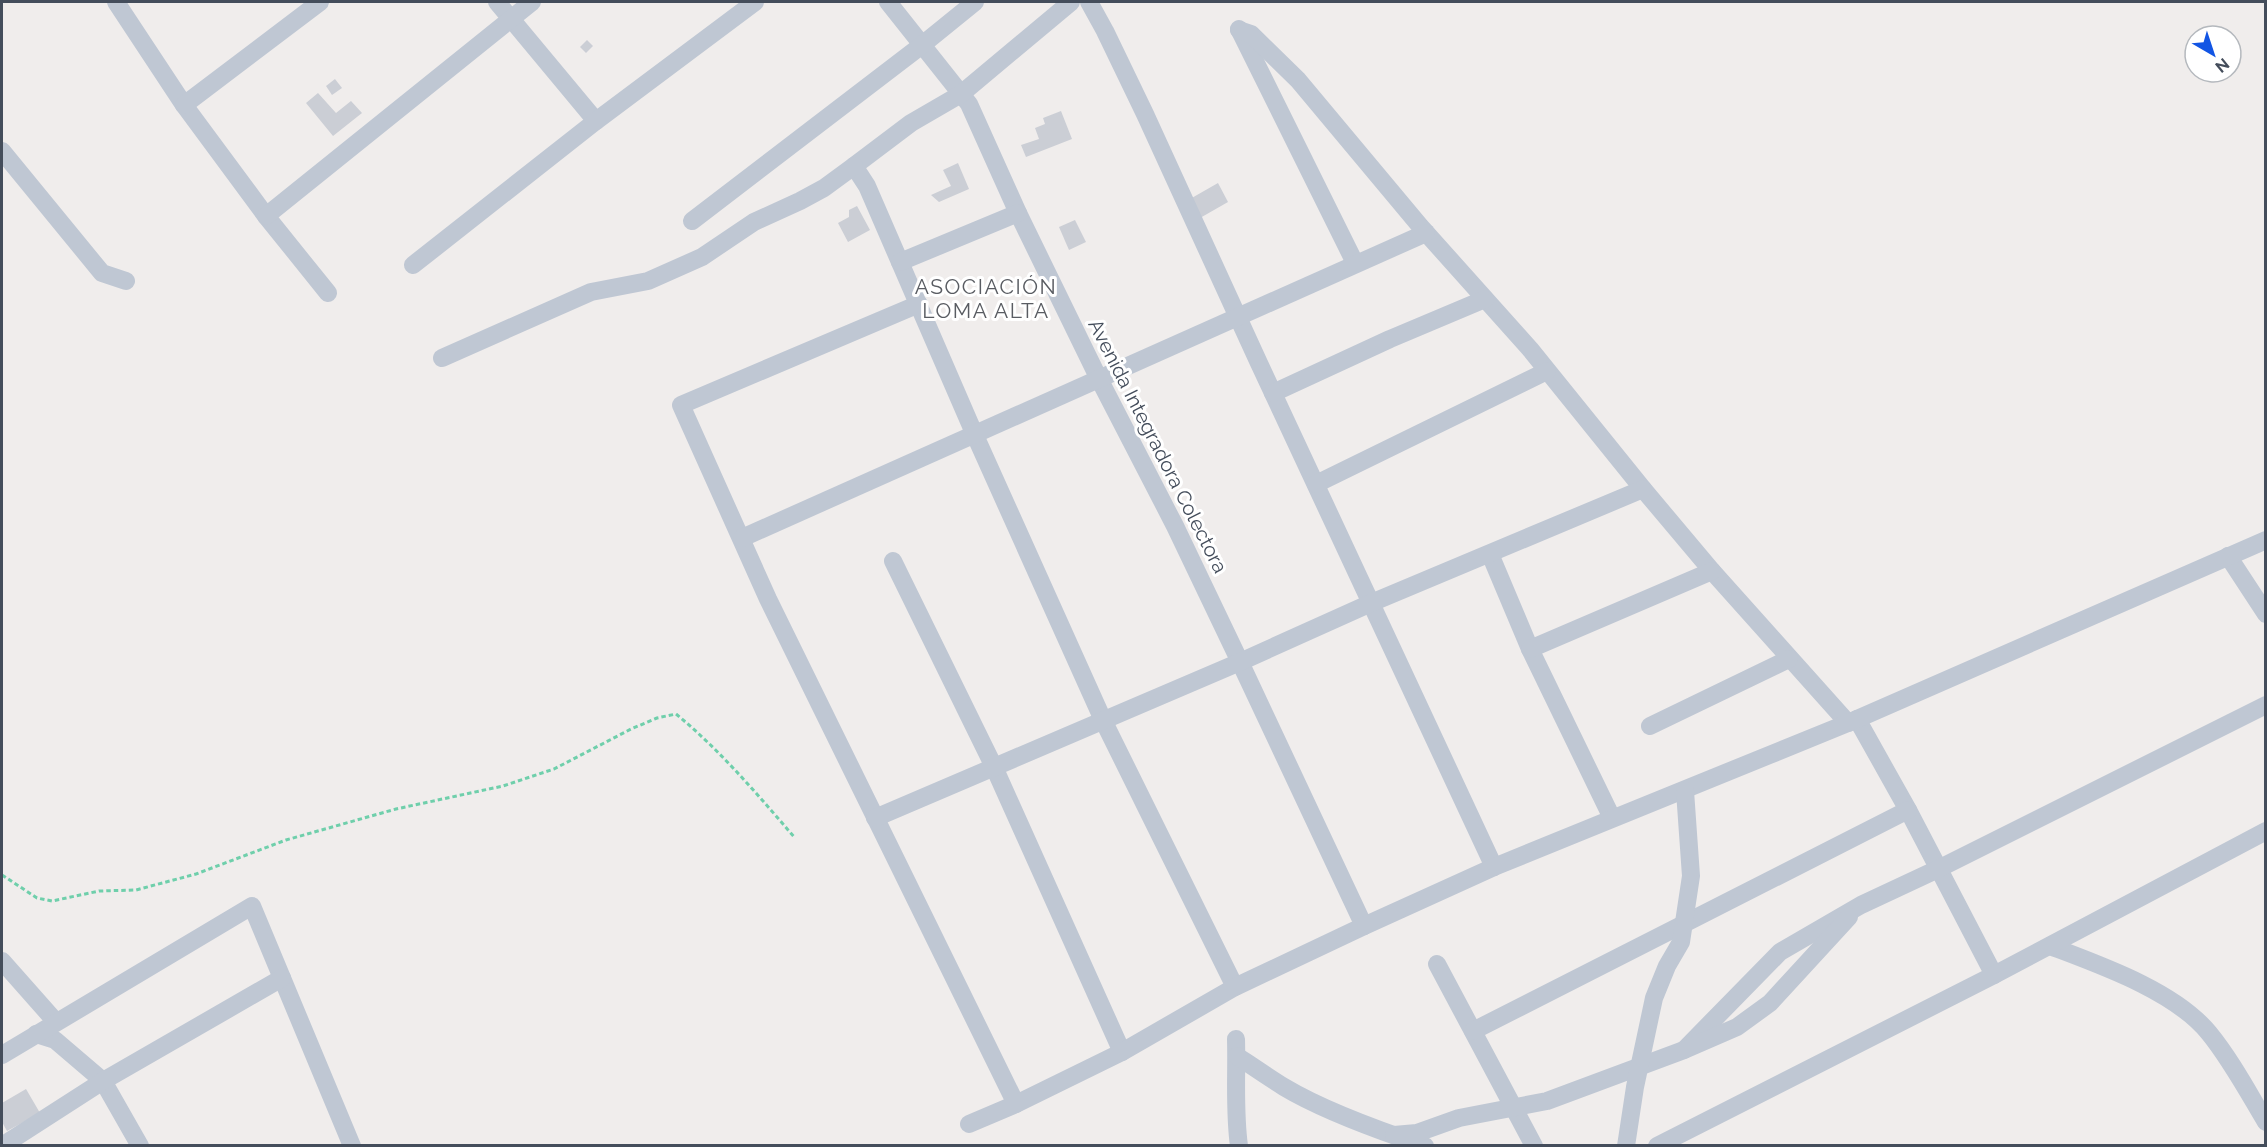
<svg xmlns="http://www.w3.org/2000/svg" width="2267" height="1147" viewBox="0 0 2267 1147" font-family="Raleway,sans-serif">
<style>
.building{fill:#cbced5}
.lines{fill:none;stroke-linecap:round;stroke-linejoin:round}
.path{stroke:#6fcfab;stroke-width:3;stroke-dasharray:4.5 3;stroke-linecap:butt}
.minor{stroke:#bfc7d3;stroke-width:18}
.labels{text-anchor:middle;stroke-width:6;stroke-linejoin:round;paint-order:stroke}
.street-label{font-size:20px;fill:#444d5b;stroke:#fff}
.neighbourhood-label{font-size:21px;letter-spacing:1.5px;fill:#595c62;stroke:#fff}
</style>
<rect width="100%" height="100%" fill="#f0edec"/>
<!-- building -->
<g class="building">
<path d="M 587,40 L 593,46 L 586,53 L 580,47 Z"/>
<path d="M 335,79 L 342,88 L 332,95 L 326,86 Z"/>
<path d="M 318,93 L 336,113 L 351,101 L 362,113 L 333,136 L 306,103 Z"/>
<path d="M 1061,111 L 1072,139 L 1026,157 L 1021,145 L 1039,139 L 1035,128 L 1045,124 L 1043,118 Z"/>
<path d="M 958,163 L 969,189 L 939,202 L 931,195 L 951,186 L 943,170 Z"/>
<path d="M 1218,183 L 1228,202 L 1200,218 L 1190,199 Z"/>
<path d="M 857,206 L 870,230 L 848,242 L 838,223 L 849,217 L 849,210 Z"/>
<path d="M 1075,220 L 1086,242 L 1069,250 L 1059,227 Z"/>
<path d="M 26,1089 L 40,1113 L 7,1131 L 2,1122 L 2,1103 Z"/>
</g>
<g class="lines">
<!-- path -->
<path class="path" d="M 2,875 L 37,898 L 52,901 L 99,891 L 136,890 L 196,874 L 286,840 L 396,809 L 503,786 L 554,769 L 631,729 L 657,718 L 676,714 C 720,750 758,795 795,838"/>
<!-- minor -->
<g class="minor">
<path d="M 116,2 L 184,105 L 266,216 L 328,293"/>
<path d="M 497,2 L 596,121"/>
<path d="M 888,2 L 969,104 L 1018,213 L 1096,373 L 1175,526 L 1240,662 L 1364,926"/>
<path d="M 1071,2 L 961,94 L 911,123 L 854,166 L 867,186 L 974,433 L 1103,720 L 1235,987"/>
<path d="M 1089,2 L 1105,31 L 1145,114 L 1258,361 L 1494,867"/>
<path d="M 1239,29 L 1355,263"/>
<path d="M 1239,30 L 1251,34 L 1298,80 L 1420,226 L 1530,349 L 1643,489 L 1712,571 L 1848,723"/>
<path d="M 184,105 L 320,2"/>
<path d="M 2,151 L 102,273 L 126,281"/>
<path d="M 266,216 L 532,2"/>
<path d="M 692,221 L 922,45 L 975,2"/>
<path d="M 900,262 L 1018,213"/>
<path d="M 413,265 L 596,121 L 755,2"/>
<path d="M 919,304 L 681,405 L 768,599 L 1016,1104"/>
<path d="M 442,358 L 591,292 L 648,281 L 702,257 L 754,222 L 800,201 L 824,188 L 854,166"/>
<path d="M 1273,393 L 1390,339 L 1485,299"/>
<path d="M 1316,484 L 1547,371"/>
<path d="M 742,538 L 1426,233"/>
<path d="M 1490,554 L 1530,649 L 1612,818"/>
<path d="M 2228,556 L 2266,614"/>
<path d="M 893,561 L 994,767 L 1122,1052"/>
<path d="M 1530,649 L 1712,571"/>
<path d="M 1857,719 L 1908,810 L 1994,975"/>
<path d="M 1650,726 L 1789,659"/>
<path d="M 875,818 L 1240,662 L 1371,603 L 1643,489"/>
<path d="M 2050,946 C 2100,965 2175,991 2209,1033 C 2231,1060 2248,1092 2266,1122"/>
<path d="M 2,961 L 56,1022"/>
<path d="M 1437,964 L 1534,1146"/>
<path d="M 1473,1031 L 1908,810"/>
<path d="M 36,1034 L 55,1040 L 103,1081 L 140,1146"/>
<path d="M 1236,1039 C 1237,1075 1234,1110 1239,1146"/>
<path d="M 1684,1050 L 1780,952 L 1861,905 L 1938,869 L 2266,705"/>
<path d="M 2,1055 L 252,906 L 352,1146"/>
<path d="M 1237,1056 C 1252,1066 1268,1077 1284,1087 C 1324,1111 1380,1131 1425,1146"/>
<path d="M 969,1124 L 1016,1104 L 1122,1052 L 1235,987 L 1364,926 L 1494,867 L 1848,723 L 2266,540"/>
<path d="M 1394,1135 L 1417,1133 L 1459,1118 L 1547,1101 L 1684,1050 L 1737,1027 L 1770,1003 L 1849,917"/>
<path d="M 2,1146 L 103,1081 L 282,978"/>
<path d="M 1626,1146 L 1635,1087 L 1654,998 L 1667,966 L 1681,942 L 1691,876 L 1685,791"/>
<path d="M 1657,1146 L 1994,975 L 2266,831"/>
</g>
</g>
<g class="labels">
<!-- street labels -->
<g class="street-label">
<text transform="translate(1158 446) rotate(63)" y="7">Avenida Integradora Colectora</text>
</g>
<!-- neighbourhood labels -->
<g class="neighbourhood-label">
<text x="986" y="294">ASOCIACIÓN<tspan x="986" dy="24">LOMA ALTA</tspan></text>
</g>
</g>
<!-- border -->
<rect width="2267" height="1147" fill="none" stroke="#444d5b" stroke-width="6"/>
<!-- north arrow -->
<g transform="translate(2213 54) rotate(141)"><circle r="28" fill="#ffffff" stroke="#b4b8bd" stroke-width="1.5"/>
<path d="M0-4.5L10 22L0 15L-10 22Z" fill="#1255e4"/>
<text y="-9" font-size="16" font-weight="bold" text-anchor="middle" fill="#444d5b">N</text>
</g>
</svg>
